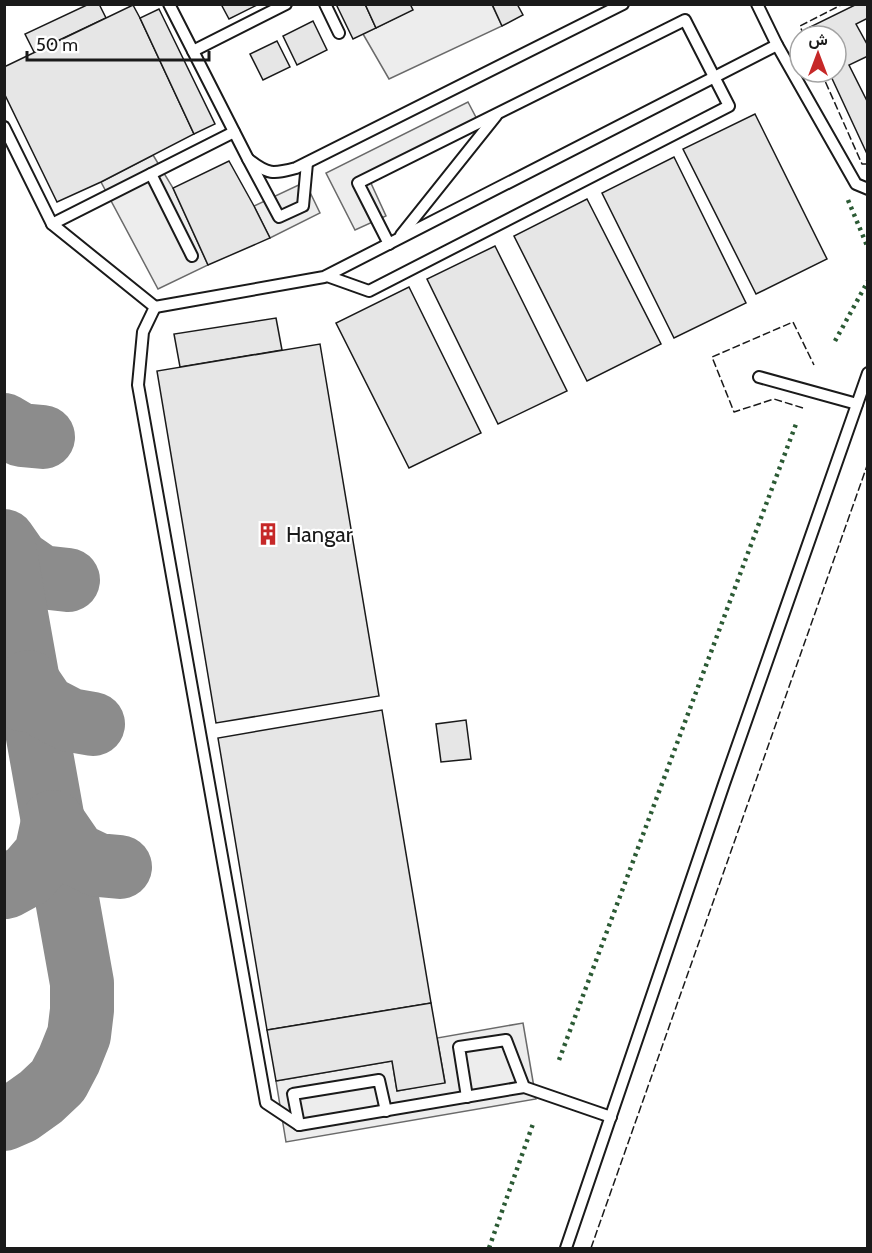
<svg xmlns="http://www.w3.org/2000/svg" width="872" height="1253" viewBox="0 0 872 1253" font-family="Cabin,Vazirmatn,sans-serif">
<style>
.parking{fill:#ededed;stroke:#6a6a6a;stroke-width:1.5}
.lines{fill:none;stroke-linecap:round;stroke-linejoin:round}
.taxiway{stroke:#8c8c8c;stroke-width:64}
.building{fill:#e6e6e6;stroke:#1a1a1a;stroke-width:1.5}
.lane-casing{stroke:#1a1a1a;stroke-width:14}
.lane{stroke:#fff;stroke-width:10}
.hedge{stroke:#2b5a34;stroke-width:4.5;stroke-dasharray:3 4.5;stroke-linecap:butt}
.fence{stroke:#1a1a1a;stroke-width:1.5;stroke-dasharray:8 3;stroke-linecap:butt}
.labels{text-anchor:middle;stroke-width:4.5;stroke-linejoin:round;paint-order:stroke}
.poi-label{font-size:22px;fill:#1a1a1a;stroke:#fff;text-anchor:start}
</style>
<rect width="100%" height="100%" fill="#fff"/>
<!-- parking -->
<g class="parking">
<path d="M 410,5 L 492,5 L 502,26 L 389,79 L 363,34 L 412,10 Z"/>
<path d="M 468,102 L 481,127 L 370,181 L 386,216 L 355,230 L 326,173 Z"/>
<path d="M 153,155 L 173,188 L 208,265 L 158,289 L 101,182 Z"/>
<path d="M 305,182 L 320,213 L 270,238 L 254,206 Z"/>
<path d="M 523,1023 L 536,1099 L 286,1142 L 276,1081 L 392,1061 L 397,1091 L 445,1082 L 437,1038 Z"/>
</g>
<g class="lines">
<!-- taxiway -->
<g class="taxiway">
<path d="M 4,425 L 21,435 L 43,437"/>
<path d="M 4,541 L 18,561 L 41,577 L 68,580"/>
<path d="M 4,547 L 82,983 L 82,1010 L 79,1035 L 69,1060 L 58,1081 L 41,1097 L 20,1112 L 4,1119"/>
<path d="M 24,700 L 28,682 L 45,707 L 70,720 L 93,724"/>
<path d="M 6,887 L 28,875 L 46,854 L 53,822 L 75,854 L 98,865 L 120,867"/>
</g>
</g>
<!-- building -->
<g class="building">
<path d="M 89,4 L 99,4 L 106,18 L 34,52 L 25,34 Z"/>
<path d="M 221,4 L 256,4 L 257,5 L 229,19 Z"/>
<path d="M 336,4 L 365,4 L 376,28 L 353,39 Z"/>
<path d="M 365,4 L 410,4 L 413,10 L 376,28 Z"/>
<path d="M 492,4 L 517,4 L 523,15 L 502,26 Z"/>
<path d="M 857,4 L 868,4 L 868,18 L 856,24 L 868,46 L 868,56 L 849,65 L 868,103 L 868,156 L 829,72 L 836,72 L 836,36 L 812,36 L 808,28 Z"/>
<path d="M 133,5 L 140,18 L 194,134 L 101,182 L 57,202 L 4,93 L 4,67 Z"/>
<path d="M 159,9 L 215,124 L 194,134 L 140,18 Z"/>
<path d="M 313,21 L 327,50 L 297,65 L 283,36 Z"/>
<path d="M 277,41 L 290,67 L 263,80 L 250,54 Z"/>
<path d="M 755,114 L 827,259 L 756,294 L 683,149 Z"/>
<path d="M 674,157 L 746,303 L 674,338 L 602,193 Z"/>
<path d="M 229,161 L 254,206 L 270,238 L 208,265 L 173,188 Z"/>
<path d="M 587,199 L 661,344 L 587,381 L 514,236 Z"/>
<path d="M 495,246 L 567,391 L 498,424 L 427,279 Z"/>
<path d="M 409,287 L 481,433 L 409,468 L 336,323 Z"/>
<path d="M 276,318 L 282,350 L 180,367 L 174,334 Z"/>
<path d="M 320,344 L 379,696 L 216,723 L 157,371 Z"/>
<path d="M 382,710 L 431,1003 L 267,1030 L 218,738 Z"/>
<path d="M 466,720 L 471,759 L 441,762 L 436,724 Z"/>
<path d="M 431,1003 L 445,1083 L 397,1091 L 392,1061 L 276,1081 L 267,1030 Z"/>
</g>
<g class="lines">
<!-- lane casing -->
<g class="lane-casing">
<g id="lane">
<path d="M 169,4 L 248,159 L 279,217 L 303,206 L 307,163"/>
<path d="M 325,4 L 339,33"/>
<path d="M 757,4 L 777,45 L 856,184 L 868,189"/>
<path d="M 193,51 L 286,4"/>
<path d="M 4,127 L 52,224"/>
<path d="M 234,132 L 52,224 L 155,307 L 143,332 L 138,385 L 266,1103 L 299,1125 L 524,1087 L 611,1117"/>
<path d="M 248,159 C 268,175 273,174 296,168 L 623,4"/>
<path d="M 151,174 L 192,256"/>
<path d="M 401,235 L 496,116"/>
<path d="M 327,276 L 369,291 L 729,106 L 685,20 L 358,183 L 389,244"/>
<path d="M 155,307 L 324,277 L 777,45"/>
<path d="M 759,377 L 857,404"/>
<path d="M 467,1097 L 459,1047 L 506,1040 L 524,1087"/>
<path d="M 299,1125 L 293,1094 L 379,1080 L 386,1111"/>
<path d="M 566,1248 L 724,784 L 868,373"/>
</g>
</g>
<!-- lane -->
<use href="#lane" class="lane"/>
<!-- hedge -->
<g class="hedge">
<path d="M 848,200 L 868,248"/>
<path d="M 835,341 L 868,281"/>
<path d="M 559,1060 L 796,424"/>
<path d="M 489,1248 L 534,1121"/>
</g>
<!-- fence -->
<g class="fence">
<path d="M 804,36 L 800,26 L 843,4"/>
<path d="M 821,72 L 862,164 L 868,164"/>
<path d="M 803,408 L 774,399 L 734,412 L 712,357 L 793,322 L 814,365"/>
<path d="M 591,1248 L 868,463"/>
<path d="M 727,1248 L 728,1248"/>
</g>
</g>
<!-- icons -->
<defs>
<g id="building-bare" transform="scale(1.8)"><path d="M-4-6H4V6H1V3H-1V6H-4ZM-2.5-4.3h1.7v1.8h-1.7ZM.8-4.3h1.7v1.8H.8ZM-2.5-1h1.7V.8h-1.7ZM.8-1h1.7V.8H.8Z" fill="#c62828" stroke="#fff" stroke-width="2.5" paint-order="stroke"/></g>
</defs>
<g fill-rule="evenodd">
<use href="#building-bare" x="268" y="534"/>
</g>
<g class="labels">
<!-- poi labels -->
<g class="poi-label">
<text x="286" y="542">Hangar</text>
</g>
</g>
<!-- border -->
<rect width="872" height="1253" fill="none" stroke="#1a1a1a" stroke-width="12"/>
<!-- north arrow -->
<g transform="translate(818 54)"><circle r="28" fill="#ffffff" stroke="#a3a3a3" stroke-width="1.5"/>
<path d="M0-4.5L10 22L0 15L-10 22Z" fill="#c62828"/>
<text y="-9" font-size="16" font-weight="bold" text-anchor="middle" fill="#1a1a1a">ش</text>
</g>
<!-- scale -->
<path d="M27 51v9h182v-9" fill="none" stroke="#1a1a1a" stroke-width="3"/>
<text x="36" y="51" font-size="18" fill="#1a1a1a" stroke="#ffffff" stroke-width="4.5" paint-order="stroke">50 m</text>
</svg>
